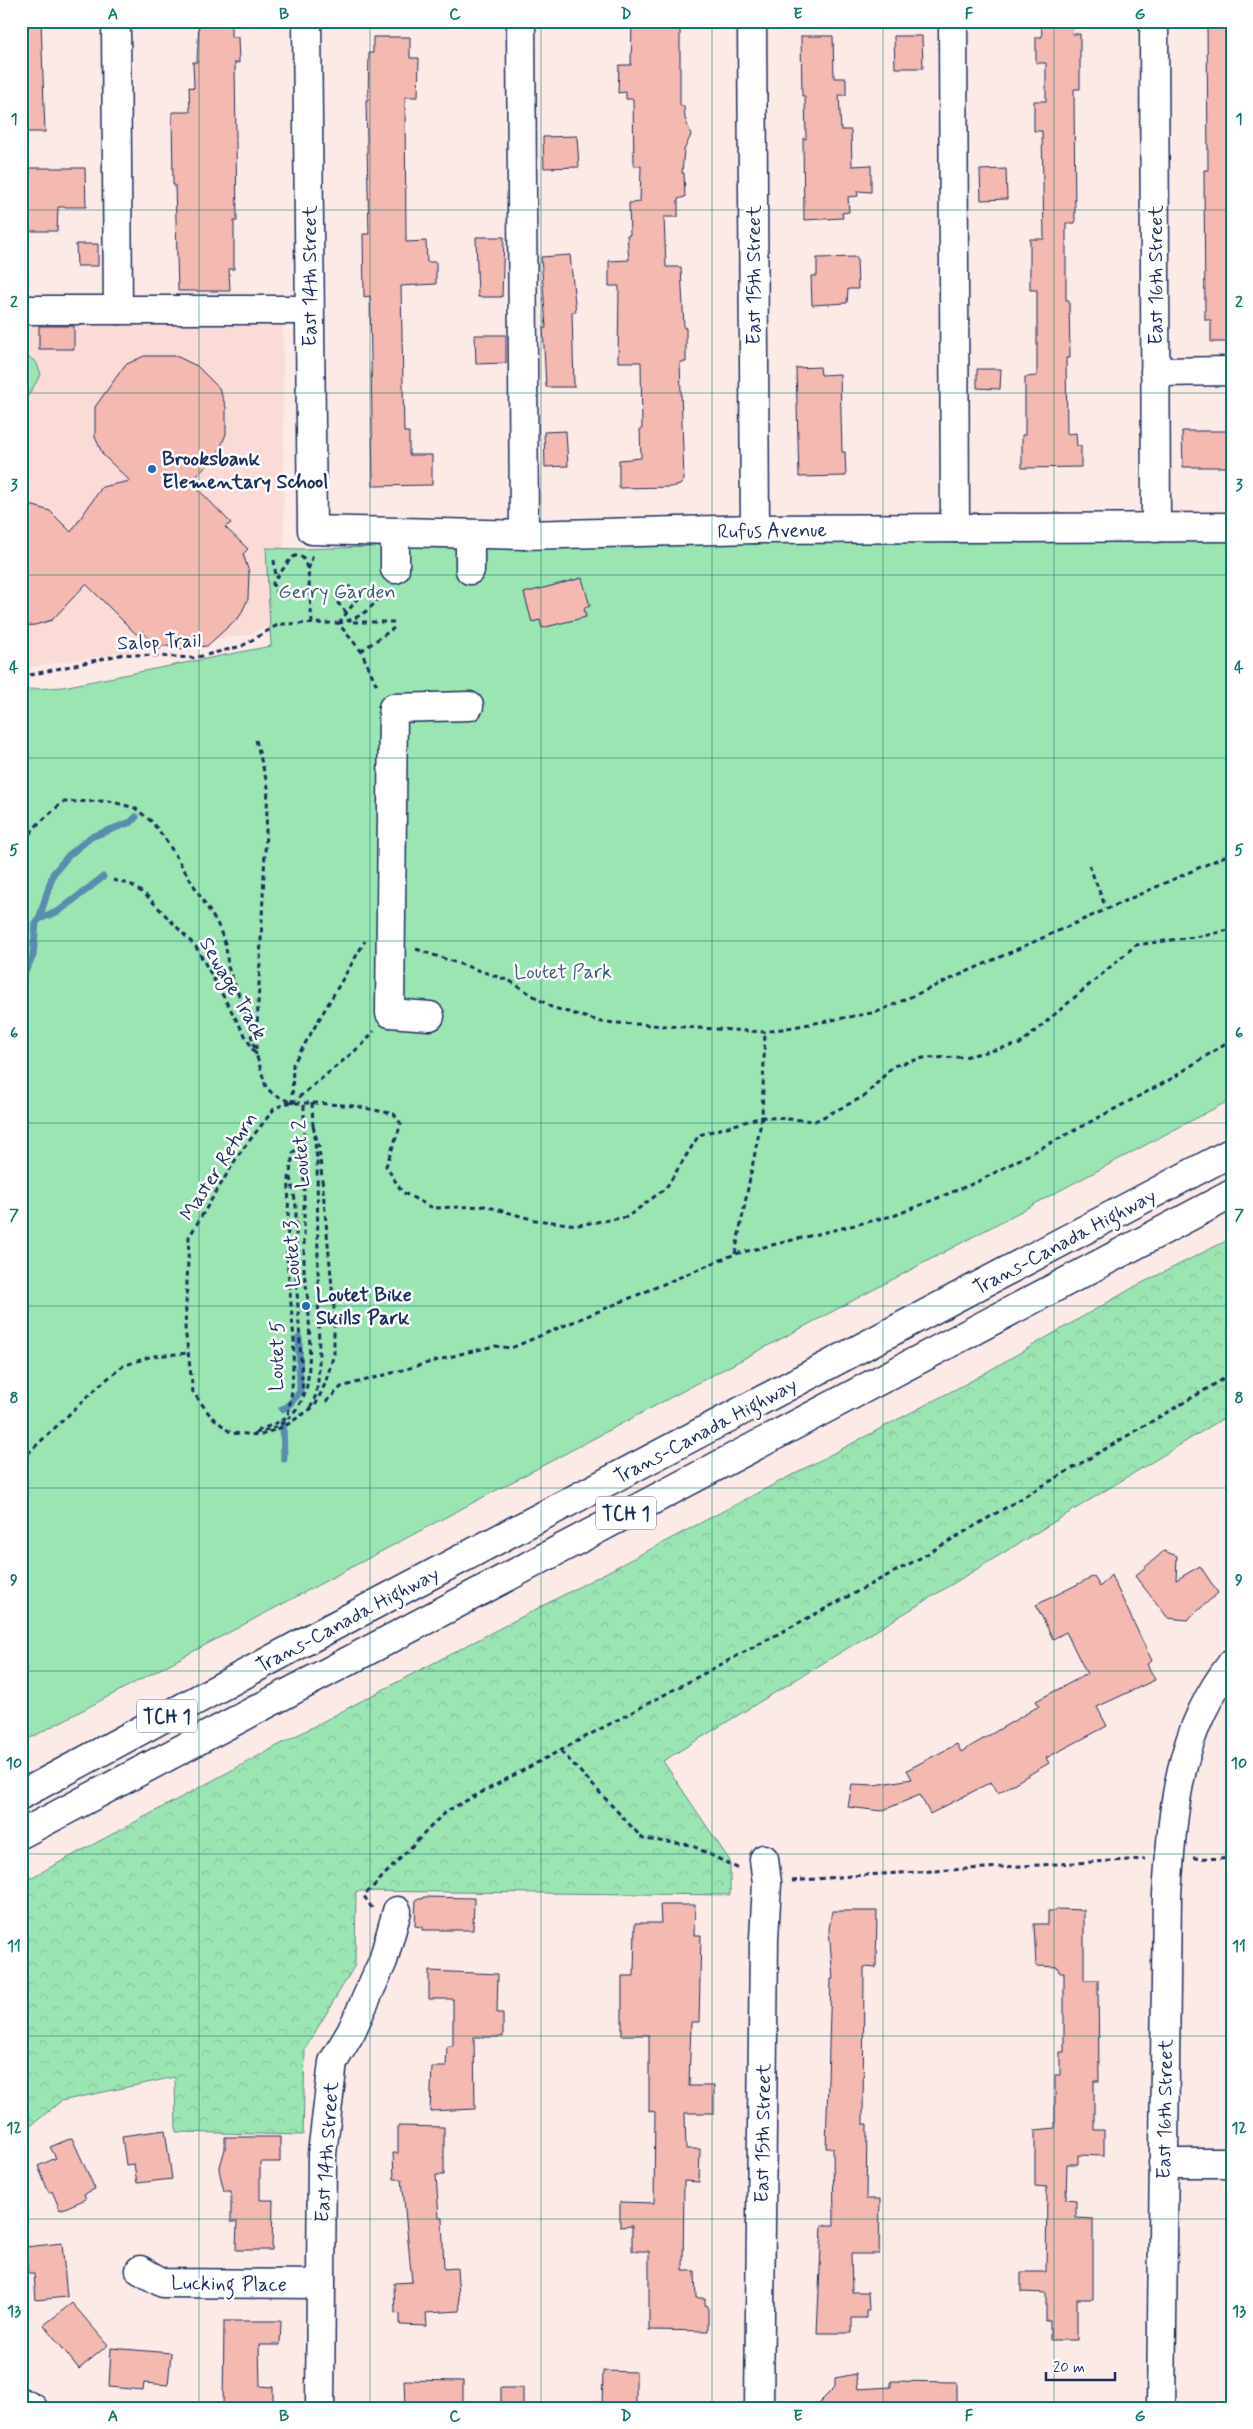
<svg xmlns="http://www.w3.org/2000/svg" width="1253" height="2429" viewBox="0 0 1253 2429" font-family="Mynerve,sans-serif">
<style>
.built{fill:#fadbd6}
.forest{fill:url(#forest-crowns);stroke:#5b8a88}
.green{fill:#9be5b3;stroke:#5b8a88}
.lines{fill:none;stroke-linecap:round;stroke-linejoin:round}
.stream{stroke:#598dae;stroke-width:7}
.building{fill:#f4b9b0;stroke:#1b2f5e}
.minor-casing{stroke:#1b2f5e;stroke-width:31}
.highway-casing{stroke:#1b2f5e;stroke-width:31}
.path{stroke:#1b2f5e;stroke-width:3;stroke-dasharray:5 4;stroke-linecap:butt}
.minor{stroke:#fff;stroke-width:28}
.highway{stroke:#fff;stroke-width:28}
.grid{fill:none;stroke:#0f766e;stroke-width:1;stroke-opacity:0.55}
.poi-dot{fill:#1f6fb2;stroke:#fff;stroke-width:2}
.labels{text-anchor:middle;stroke-width:5;stroke-linejoin:round;paint-order:stroke}
.shield{fill:#fff;stroke:#5f6d8e;stroke-width:1}
.shield-label{font-size:19px;font-weight:bold;fill:#1b2f5e}
.street-label{font-size:20px;fill:#1b2f5e;stroke:#fff}
.poi-label{font-size:20px;font-weight:bold;fill:#1b2f5e;stroke:#fff;text-anchor:start}
.park-label{font-size:20px;fill:#3b5c73;stroke:#fff}
.neatline{fill:none;stroke:#0f766e;stroke-width:2}
.grid-label{font-size:16px;text-anchor:middle;font-weight:bold;fill:#0f766e}
</style>
<defs>
<pattern id="forest-crowns" width="20" height="18" patternUnits="userSpaceOnUse" patternTransform="scale(1.25)"><rect width="20" height="18" fill="#9be5b3"/><path d="M2 6a3 3 0 1 1 6 0M12 15a3 3 0 1 1 6 0" fill="none" stroke="#85c59c"/></pattern>
</defs>
<rect width="100%" height="100%" fill="#fceae7"/>
<filter id="ink" filterUnits="userSpaceOnUse"><feTurbulence type="fractalNoise" baseFrequency=".02" numOctaves="2"/><feDisplacementMap in="SourceGraphic" scale="10" xChannelSelector="R" yChannelSelector="G"/><feConvolveMatrix kernelMatrix="1 2 1 2 8 2 1 2 1" color-interpolation-filters="sRGB"/></filter>
<g filter="url(#ink)">
<!-- built -->
<path class="built" d="M 283,319 L 284,618 L 248,635 L 21,668 L 21,320 Z"/>
<!-- forest -->
<path class="forest" d="M 1232,1238 L 1232,1413 L 663,1761 L 730,1861 L 730,1895 L 356,1891 L 355,1965 L 305,2049 L 303,2135 L 176,2132 L 175,2077 L 61,2101 L 21,2134 L 21,1883 L 365,1699 L 971,1381 L 1136,1286 Z"/>
<!-- green -->
<g class="green">
<path d="M 21,352 L 36,362 L 41,374 L 28,396 L 21,392 Z"/>
<path d="M 1232,524 L 1232,1099 L 21,1743 L 21,690 L 63,687 L 271,646 L 266,548 L 299,549 Z"/>
</g>
<g class="lines">
<!-- stream -->
<g class="stream">
<path d="M 39,919 L 59,911 L 103,877"/>
<path d="M 21,979 L 33,956 L 36,923 L 39,919 L 53,874 L 69,855 L 91,837 L 131,822 L 136,817"/>
<path d="M 282,1409 L 287,1407 L 300,1392 L 299,1338"/>
<path d="M 283,1422 L 284,1459"/>
</g>
</g>
<!-- building -->
<g class="building">
<path d="M 21,21 L 41,21 L 45,132 L 21,132 Z"/>
<path d="M 199,21 L 231,21 L 231,37 L 238,37 L 239,63 L 235,62 L 237,221 L 234,221 L 234,269 L 229,269 L 230,291 L 178,291 L 175,185 L 173,185 L 172,112 L 190,112 L 189,87 L 194,88 L 193,62 L 197,62 Z"/>
<path d="M 632,21 L 680,21 L 680,106 L 684,106 L 685,118 L 691,135 L 684,150 L 682,173 L 684,173 L 685,197 L 678,199 L 678,217 L 664,217 L 666,267 L 681,267 L 684,328 L 686,328 L 686,362 L 680,362 L 684,480 L 680,485 L 671,487 L 619,488 L 619,460 L 641,458 L 640,429 L 642,429 L 641,362 L 618,362 L 619,286 L 609,286 L 609,261 L 629,260 L 627,235 L 630,235 L 629,203 L 640,202 L 641,166 L 634,166 L 633,99 L 626,99 L 626,92 L 618,93 L 619,65 L 631,65 Z"/>
<path d="M 1041,21 L 1074,21 L 1072,34 L 1080,34 L 1080,89 L 1074,89 L 1075,223 L 1066,223 L 1066,300 L 1069,300 L 1070,358 L 1066,358 L 1067,434 L 1076,433 L 1077,446 L 1081,446 L 1081,467 L 1022,468 L 1022,435 L 1025,435 L 1025,377 L 1037,376 L 1037,290 L 1030,290 L 1030,239 L 1044,239 L 1042,131 L 1034,131 L 1034,101 L 1046,101 L 1046,63 L 1036,63 L 1036,37 L 1042,37 Z"/>
<path d="M 1207,21 L 1232,21 L 1232,342 L 1211,342 L 1211,320 L 1205,320 L 1204,170 L 1208,170 Z"/>
<path d="M 801,36 L 833,36 L 834,78 L 846,78 L 846,95 L 839,95 L 841,130 L 851,130 L 852,166 L 871,165 L 871,192 L 857,191 L 858,196 L 848,197 L 849,212 L 842,213 L 843,218 L 804,220 L 803,138 L 806,139 L 805,96 L 802,96 Z"/>
<path d="M 894,36 L 922,36 L 923,68 L 895,68 Z"/>
<path d="M 373,37 L 410,37 L 410,58 L 419,58 L 418,97 L 405,97 L 406,242 L 426,241 L 427,262 L 436,262 L 436,284 L 401,286 L 404,432 L 409,432 L 409,455 L 432,455 L 432,485 L 373,486 L 370,296 L 364,297 L 363,234 L 369,234 L 366,100 L 368,100 L 369,53 L 373,53 Z"/>
<path d="M 577,136 L 579,167 L 544,168 L 543,137 Z"/>
<path d="M 21,168 L 85,168 L 86,207 L 58,207 L 57,231 L 21,231 Z"/>
<path d="M 1006,169 L 1007,199 L 981,200 L 980,170 Z"/>
<path d="M 476,237 L 504,237 L 502,297 L 478,297 Z"/>
<path d="M 76,244 L 98,244 L 98,266 L 77,266 Z"/>
<path d="M 570,255 L 576,312 L 572,312 L 574,387 L 546,387 L 543,328 L 546,328 L 541,257 Z"/>
<path d="M 857,257 L 858,289 L 848,289 L 847,303 L 812,305 L 811,276 L 817,276 L 817,258 Z"/>
<rect x="39" y="326" width="35" height="23"/>
<path d="M 475,335 L 506,335 L 506,363 L 476,364 Z"/>
<path d="M 144,356 L 176,356 L 197,366 L 219,388 L 226,407 L 226,434 L 218,454 L 191,482 L 231,523 L 225,527 L 248,549 L 243,554 L 249,572 L 248,599 L 240,616 L 207,646 L 177,649 L 163,645 L 159,650 L 142,631 L 136,634 L 86,584 L 52,620 L 35,625 L 21,626 L 21,506 L 34,506 L 50,511 L 71,532 L 102,487 L 130,481 L 103,455 L 95,437 L 95,407 L 125,365 Z"/>
<path d="M 820,367 L 821,375 L 840,374 L 842,452 L 845,452 L 846,476 L 799,477 L 796,368 Z"/>
<path d="M 977,369 L 1001,369 L 1000,389 L 977,388 Z"/>
<path d="M 566,431 L 568,466 L 545,467 L 544,432 Z"/>
<path d="M 1182,431 L 1232,431 L 1232,467 L 1183,467 Z"/>
<path d="M 582,578 L 590,606 L 584,608 L 586,617 L 542,628 L 540,620 L 532,622 L 524,593 Z"/>
<path d="M 1164,1551 L 1177,1556 L 1176,1580 L 1200,1566 L 1218,1593 L 1187,1620 L 1168,1618 L 1135,1576 Z"/>
<path d="M 1111,1575 L 1152,1661 L 1147,1664 L 1155,1680 L 1097,1707 L 1107,1726 L 1046,1758 L 1049,1763 L 998,1793 L 991,1782 L 930,1814 L 920,1795 L 881,1811 L 848,1807 L 852,1784 L 875,1785 L 912,1779 L 907,1770 L 957,1744 L 961,1752 L 1039,1706 L 1036,1701 L 1087,1674 L 1066,1632 L 1053,1639 L 1036,1605 L 1094,1576 L 1100,1587 Z"/>
<path d="M 423,1897 L 474,1898 L 473,1930 L 422,1930 L 422,1927 L 415,1926 L 416,1899 L 423,1899 Z"/>
<path d="M 660,1905 L 695,1905 L 694,1935 L 701,1935 L 699,2022 L 691,2022 L 689,2086 L 714,2086 L 714,2113 L 685,2113 L 686,2149 L 700,2149 L 699,2182 L 684,2181 L 683,2271 L 695,2271 L 696,2298 L 705,2298 L 705,2305 L 708,2306 L 708,2331 L 649,2330 L 649,2251 L 632,2251 L 632,2226 L 620,2227 L 620,2202 L 654,2203 L 655,2112 L 649,2111 L 649,2035 L 622,2035 L 622,1976 L 634,1976 L 635,1923 L 661,1923 Z"/>
<path d="M 1056,1909 L 1084,1910 L 1084,1980 L 1098,1980 L 1099,2081 L 1094,2081 L 1094,2130 L 1104,2130 L 1104,2156 L 1078,2155 L 1078,2164 L 1067,2164 L 1066,2199 L 1076,2200 L 1076,2218 L 1093,2219 L 1093,2299 L 1077,2299 L 1077,2340 L 1050,2340 L 1050,2321 L 1046,2321 L 1046,2293 L 1021,2292 L 1021,2272 L 1046,2272 L 1047,2187 L 1035,2186 L 1035,2130 L 1055,2128 L 1055,2075 L 1060,2075 L 1060,2052 L 1064,2052 L 1064,1972 L 1059,1972 L 1058,1967 L 1036,1966 L 1034,1924 L 1048,1924 L 1048,1911 L 1056,1911 Z"/>
<path d="M 832,1911 L 877,1911 L 876,1968 L 864,1967 L 863,2124 L 867,2124 L 866,2199 L 880,2199 L 879,2254 L 851,2254 L 852,2292 L 868,2292 L 869,2311 L 866,2311 L 866,2318 L 852,2318 L 852,2333 L 817,2333 L 822,2225 L 834,2225 L 833,2148 L 826,2148 L 831,1979 L 833,1979 L 829,1929 Z"/>
<path d="M 429,1971 L 498,1974 L 497,2013 L 503,2013 L 503,2037 L 474,2037 L 475,2109 L 430,2111 L 432,2067 L 446,2067 L 447,2046 L 453,2046 L 453,1999 L 429,1999 Z"/>
<path d="M 398,2126 L 444,2127 L 444,2175 L 436,2175 L 439,2218 L 442,2218 L 444,2269 L 457,2268 L 460,2311 L 426,2313 L 427,2326 L 400,2325 L 400,2314 L 395,2313 L 394,2283 L 412,2282 L 402,2179 L 394,2179 L 393,2153 L 398,2153 Z"/>
<path d="M 165,2130 L 172,2179 L 137,2183 L 134,2164 L 126,2165 L 122,2136 Z"/>
<path d="M 225,2137 L 280,2137 L 280,2162 L 260,2162 L 260,2200 L 273,2200 L 272,2250 L 236,2250 L 237,2222 L 231,2222 L 231,2191 L 224,2191 L 219,2170 L 225,2149 Z"/>
<path d="M 72,2138 L 95,2189 L 84,2194 L 86,2199 L 60,2210 L 52,2191 L 49,2193 L 38,2166 L 56,2158 L 50,2147 Z"/>
<path d="M 62,2243 L 67,2297 L 36,2300 L 34,2274 L 28,2274 L 26,2247 Z"/>
<path d="M 72,2303 L 108,2345 L 79,2369 L 44,2325 Z"/>
<path d="M 224,2321 L 281,2321 L 280,2345 L 259,2345 L 260,2386 L 273,2387 L 273,2408 L 223,2408 Z"/>
<path d="M 111,2348 L 171,2353 L 168,2385 L 144,2383 L 143,2390 L 109,2387 Z"/>
<path d="M 603,2371 L 636,2372 L 636,2408 L 602,2408 Z"/>
<path d="M 856,2374 L 858,2389 L 891,2387 L 891,2381 L 956,2382 L 956,2408 L 814,2408 L 835,2387 L 835,2378 Z"/>
<path d="M 404,2380 L 463,2381 L 463,2408 L 405,2408 Z"/>
<rect x="501" y="2388" width="22" height="20"/>
</g>
<g class="lines">
<!-- minor casing -->
<g class="minor-casing">
<g id="minor">
<path d="M 116,21 L 118,310"/>
<path d="M 307,21 L 312,530 L 524,535 L 755,529 L 1232,527"/>
<path d="M 521,21 L 524,535"/>
<path d="M 752,21 L 755,529"/>
<path d="M 953,21 L 955,528"/>
<path d="M 1154,21 L 1156,528"/>
<path d="M 21,310 L 309,310"/>
<path d="M 1155,372 L 1232,371"/>
<path d="M 395,569 L 395,533"/>
<path d="M 470,570 L 470,534"/>
<path d="M 430,1016 L 390,1013 L 393,708 L 469,706"/>
<path d="M 1163,2163 L 1232,2163"/>
<path d="M 140,2270 L 163,2283 L 320,2284"/>
<path d="M 21,2402 L 33,2408"/>
<path d="M 320,2408 L 322,2154 L 333,2062 L 351,2032 L 383,1961 L 397,1911"/>
<path d="M 759,2408 L 764,1939 L 767,1883 L 764,1859"/>
<path d="M 1161,2408 L 1167,1894 C 1173,1810 1177,1733 1232,1663"/>
</g>
</g>
<!-- highway casing -->
<g class="highway-casing">
<g id="highway">
<path d="M 21,1795 L 313,1637 L 1232,1152"/>
<path d="M 21,1834 L 1232,1194"/>
</g>
</g>
<!-- path -->
<g class="path">
<path d="M 274,560 L 276,578"/>
<path d="M 278,594 L 274,590 L 273,583 L 291,558 L 298,555 L 303,558 L 308,570"/>
<path d="M 353,622 L 394,622"/>
<path d="M 312,623 L 308,570 L 313,555"/>
<path d="M 338,623 C 356,621 377,607 383,589"/>
<path d="M 339,623 L 357,599 L 356,590 L 352,587 L 340,588 L 337,592 L 336,601 L 346,612"/>
<path d="M 361,651 L 394,628"/>
<path d="M 21,677 L 124,654 L 194,658 L 242,646 L 279,624 L 338,623 L 361,651 L 378,688"/>
<path d="M 256,740 L 268,787 L 256,1049"/>
<path d="M 21,849 L 28,836 L 38,824 L 63,802 L 109,801 L 135,808 L 151,821 L 166,840 L 218,925 L 226,946 L 228,967 L 246,1013 L 256,1055"/>
<path d="M 1089,865 L 1106,908"/>
<path d="M 113,880 L 132,885 L 148,897 L 196,947 L 257,1057 L 266,1087 L 272,1093 L 292,1103"/>
<path d="M 416,949 L 510,981 L 551,1007 L 602,1022 L 765,1032 L 877,1012 L 1232,853"/>
<path d="M 292,1103 L 363,1044 L 374,1031"/>
<path d="M 312,1103 L 313,1127"/>
<path d="M 292,1104 L 293,1064 L 365,941"/>
<path d="M 313,1126 L 319,1147 L 334,1308 L 334,1354 L 325,1384 L 315,1406 L 285,1426 L 261,1435 L 231,1433 L 210,1415 L 193,1392 L 185,1328 L 189,1237 L 239,1154 L 274,1109 L 286,1103 L 316,1103 L 355,1106 L 394,1114 L 401,1124 L 386,1166 L 402,1192 L 433,1208 L 485,1206 L 535,1220 L 578,1225 L 627,1217 L 666,1188 L 699,1135 L 762,1117 L 815,1121 L 865,1096 L 893,1066 L 923,1058 L 964,1057 L 1020,1044 L 1136,945 L 1208,935 L 1232,929"/>
<path d="M 291,1177 L 296,1206 L 296,1273 L 303,1395"/>
<path d="M 735,1254 L 762,1117 L 765,1032"/>
<path d="M 326,1402 L 341,1387 L 464,1353 L 495,1346 L 511,1348 L 735,1254 L 896,1215 L 977,1182 L 1171,1079 L 1232,1039"/>
<path d="M 310,1408 C 318,1396 318,1381 319,1366 L 317,1159 L 314,1136"/>
<path d="M 257,1431 L 281,1421 L 288,1415 L 292,1390 L 294,1340 L 287,1257 L 289,1179 L 293,1153 L 303,1141"/>
<path d="M 255,1433 C 265,1431 276,1428 284,1422 C 293,1415 303,1401 306,1390 C 312,1365 310,1299 304,1274 L 304,1103"/>
<path d="M 21,1460 L 101,1384 L 123,1366 L 152,1356 L 190,1353"/>
<path d="M 21,1580 L 24,1593 L 21,1599"/>
<path d="M 561,1751 L 643,1839 L 691,1845 L 741,1870"/>
<path d="M 1193,1858 L 1232,1859"/>
<path d="M 792,1881 L 863,1875 L 1145,1859"/>
<path d="M 372,1908 L 364,1896 L 445,1812 L 922,1557 L 1232,1374"/>
</g>
<!-- minor -->
<use href="#minor" class="minor"/>
<!-- highway -->
<use href="#highway" class="highway"/>
</g>
</g>
<!-- grid -->
<path class="grid" d="M 199,21 L 199,2408M 370,21 L 370,2408M 541,21 L 541,2408M 712,21 L 712,2408M 883,21 L 883,2408M 1054,21 L 1054,2408M 21,210 L 1232,210M 21,393 L 1232,393M 21,575 L 1232,575M 21,758 L 1232,758M 21,941 L 1232,941M 21,1123 L 1232,1123M 21,1306 L 1232,1306M 21,1488 L 1232,1488M 21,1671 L 1232,1671M 21,1854 L 1232,1854M 21,2036 L 1232,2036M 21,2219 L 1232,2219"/>
<!-- markers -->
<g class="poi-dot">
<circle cx="152" cy="469" r="5"/>
<circle cx="306" cy="1306" r="5"/>
</g>
<g class="labels">
<!-- shield labels -->
<g class="shield">
<rect x="596" y="1496.5" width="60" height="33" rx="4"/>
<rect x="137" y="1699.5" width="60" height="33" rx="4"/>
</g>
<g class="shield-label">
<text x="626" y="1520">TCH 1</text>
<text x="167" y="1723">TCH 1</text>
</g>
<!-- street labels -->
<g class="street-label">
<text transform="translate(753 275) rotate(-90)" y="7">East 15th Street</text>
<text transform="translate(1155 275) rotate(-90)" y="7">East 16th Street</text>
<text transform="translate(309 276) rotate(-90)" y="7">East 14th Street</text>
<text transform="translate(772 530) rotate(-1)" y="7">Rufus Avenue</text>
<text transform="translate(159 641) rotate(-2)" y="7">Salop Trail</text>
<text transform="translate(234 988) rotate(60)" y="7">Sewage Track</text>
<text transform="translate(300 1154) rotate(-93)" y="7">Loutet 2</text>
<text transform="translate(218 1166) rotate(-57)" y="7">Master Return</text>
<text transform="translate(1064 1241) rotate(-28)" y="7">Trans-Canada Highway</text>
<text transform="translate(291 1254) rotate(-93)" y="7">Loutet 3</text>
<text transform="translate(276 1356) rotate(-89)" y="7">Loutet 5</text>
<text transform="translate(705 1430) rotate(-28)" y="7">Trans-Canada Highway</text>
<text transform="translate(347 1619) rotate(-28)" y="7">Trans-Canada Highway</text>
<text transform="translate(1164 2109) rotate(-89)" y="7">East 16th Street</text>
<text transform="translate(762 2133) rotate(-89)" y="7">East 15th Street</text>
<text transform="translate(326 2152) rotate(-86)" y="7">East 14th Street</text>
<text transform="translate(229 2283) rotate(1)" y="7">Lucking Place</text>
</g>
<!-- poi labels -->
<g class="poi-label">
<text x="162" y="465">Brooksbank<tspan x="162" dy="23">Elementary School</tspan></text>
<text x="316" y="1301">Loutet Bike<tspan x="316" dy="23">Skills Park</tspan></text>
</g>
<!-- park labels -->
<g class="park-label">
<text x="337" y="598">Gerry Garden</text>
<text x="563" y="978">Loutet Park</text>
</g>
</g>
<!-- margin -->
<rect width="1253" height="2429" fill="none" stroke="#fff" stroke-width="55"/>
<!-- scale -->
<path d="M1046 2372v8h69v-8" fill="none" stroke="#1b2f5e" stroke-width="2.5"/>
<text x="1053" y="2372" font-size="15" fill="#1b2f5e" stroke="#ffffff" stroke-width="4" paint-order="stroke">20 m</text>
<rect x="28" y="28" width="1198" height="2374" class="neatline"/>
<g class="grid-label">
<text x="113" y="19">A</text>
<text x="284" y="19">B</text>
<text x="455" y="19">C</text>
<text x="626" y="19">D</text>
<text x="798" y="19">E</text>
<text x="969" y="19">F</text>
<text x="1140" y="19">G</text>
<text x="14" y="124">1</text>
<text x="1239" y="124">1</text>
<text x="14" y="307">2</text>
<text x="1239" y="307">2</text>
<text x="14" y="490">3</text>
<text x="1239" y="490">3</text>
<text x="14" y="672">4</text>
<text x="1239" y="672">4</text>
<text x="14" y="855">5</text>
<text x="1239" y="855">5</text>
<text x="14" y="1038">6</text>
<text x="1239" y="1038">6</text>
<text x="14" y="1220">7</text>
<text x="1239" y="1220">7</text>
<text x="14" y="1403">8</text>
<text x="1239" y="1403">8</text>
<text x="14" y="1585">9</text>
<text x="1239" y="1585">9</text>
<text x="14" y="1768">10</text>
<text x="1239" y="1768">10</text>
<text x="14" y="1951">11</text>
<text x="1239" y="1951">11</text>
<text x="14" y="2133">12</text>
<text x="1239" y="2133">12</text>
<text x="14" y="2316">13</text>
<text x="1239" y="2316">13</text>
<text x="113" y="2421">A</text>
<text x="284" y="2421">B</text>
<text x="455" y="2421">C</text>
<text x="626" y="2421">D</text>
<text x="798" y="2421">E</text>
<text x="969" y="2421">F</text>
<text x="1140" y="2421">G</text>
</g>
</svg>
